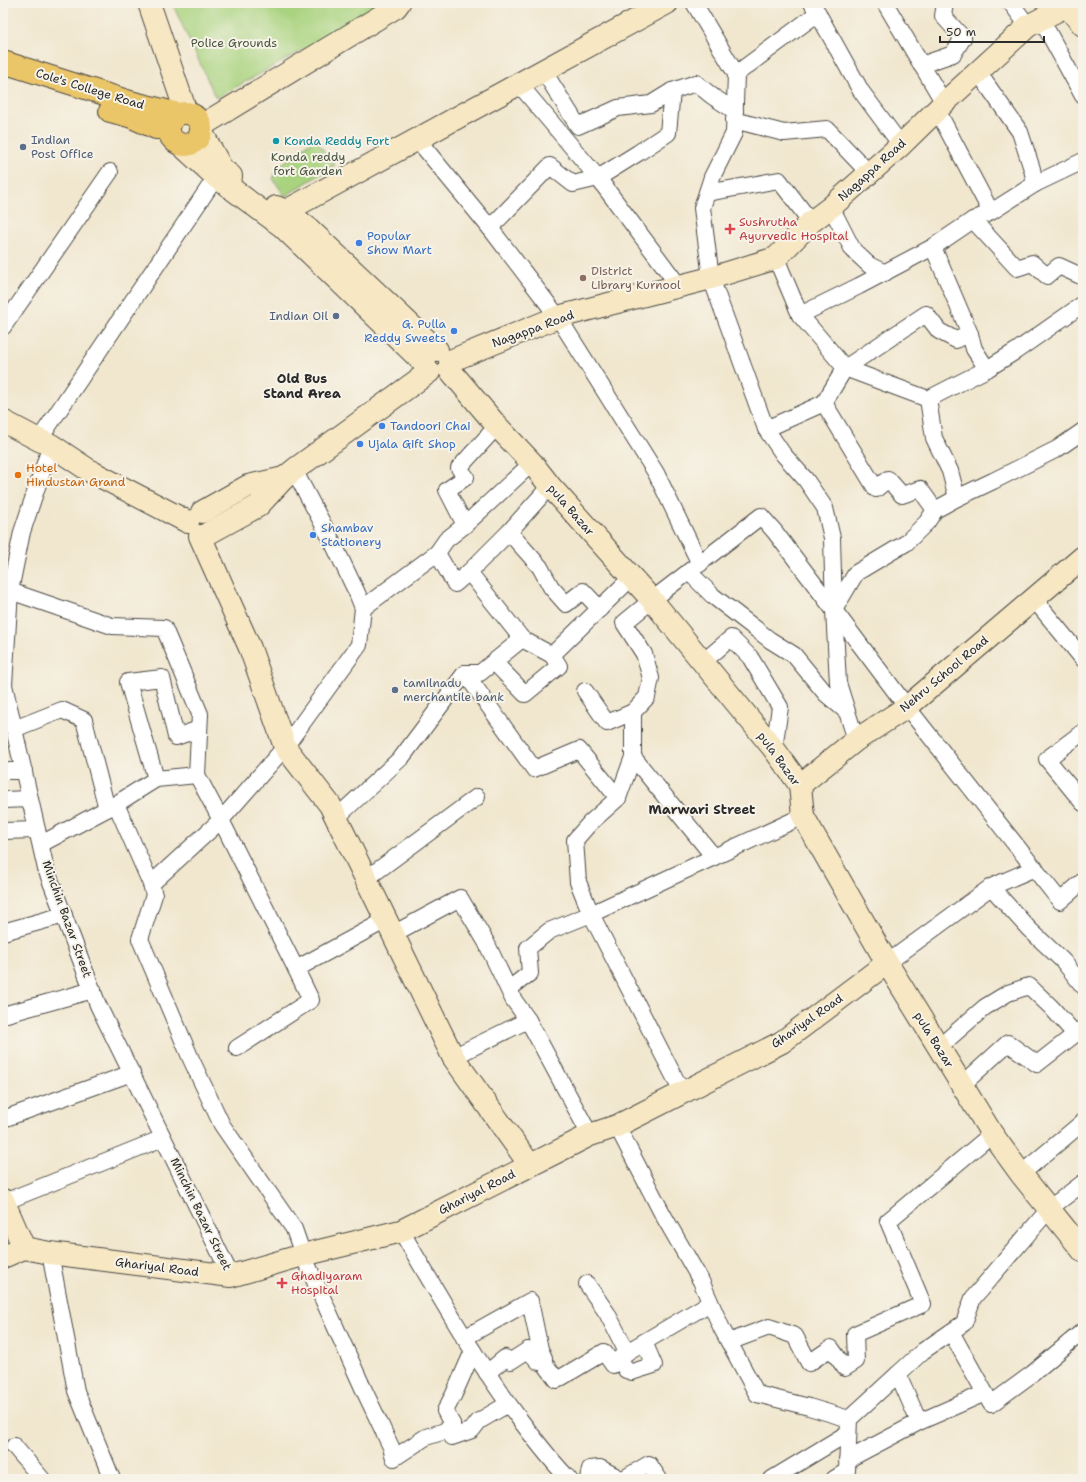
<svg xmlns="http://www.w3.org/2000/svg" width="1086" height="1482" viewBox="0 0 1086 1482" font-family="'Shantell Sans',sans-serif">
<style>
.green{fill:#a9d37f;stroke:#6a7f55}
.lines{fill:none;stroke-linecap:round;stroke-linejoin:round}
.street-casing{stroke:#494744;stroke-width:18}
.secondary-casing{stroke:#494744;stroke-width:24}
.primary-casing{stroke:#494744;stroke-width:24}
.street{stroke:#fff;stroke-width:16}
.secondary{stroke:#f7e8c3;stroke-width:22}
.primary{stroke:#ebc669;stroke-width:22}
.culture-dot{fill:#0f9aa8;stroke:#f7f3e8;stroke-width:1.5}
.service-dot{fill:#5c6f8a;stroke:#f7f3e8;stroke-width:1.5}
.health-dot{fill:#e0444e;stroke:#f7f3e8;stroke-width:1.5}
.shop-dot{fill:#3f7fe0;stroke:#f7f3e8;stroke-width:1.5}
.education-dot{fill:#8d6e63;stroke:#f7f3e8;stroke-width:1.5}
.food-dot{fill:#e8710a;stroke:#f7f3e8;stroke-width:1.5}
.labels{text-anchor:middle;stroke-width:4;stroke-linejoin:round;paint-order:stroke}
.park-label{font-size:12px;fill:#4a5540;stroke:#f7f3e8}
.street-label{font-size:12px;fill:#2b2b2b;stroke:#f7f3e8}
.service-label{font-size:12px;fill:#4e5e75;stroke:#f7f3e8;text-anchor:start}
.culture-label{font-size:12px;fill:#0d838f;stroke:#f7f3e8;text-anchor:start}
.health-label{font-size:12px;fill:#be3a42;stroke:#f7f3e8;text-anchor:start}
.shop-label{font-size:12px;fill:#366cbe;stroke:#f7f3e8;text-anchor:start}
.education-label{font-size:12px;fill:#785e54;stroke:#f7f3e8;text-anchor:start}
.food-label{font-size:12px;fill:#c56008;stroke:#f7f3e8;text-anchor:start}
.neighbourhood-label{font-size:13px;font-weight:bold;fill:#2b2b2b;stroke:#f7f3e8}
</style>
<rect width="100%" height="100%" fill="#f7f3e8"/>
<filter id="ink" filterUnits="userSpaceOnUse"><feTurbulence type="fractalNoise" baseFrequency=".025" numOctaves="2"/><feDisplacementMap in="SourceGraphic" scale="8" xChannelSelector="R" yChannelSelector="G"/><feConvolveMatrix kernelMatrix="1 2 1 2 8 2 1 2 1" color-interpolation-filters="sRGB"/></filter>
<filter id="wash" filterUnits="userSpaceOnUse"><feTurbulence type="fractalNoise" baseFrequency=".012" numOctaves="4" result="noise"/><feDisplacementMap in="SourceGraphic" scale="16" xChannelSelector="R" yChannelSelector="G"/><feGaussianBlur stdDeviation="0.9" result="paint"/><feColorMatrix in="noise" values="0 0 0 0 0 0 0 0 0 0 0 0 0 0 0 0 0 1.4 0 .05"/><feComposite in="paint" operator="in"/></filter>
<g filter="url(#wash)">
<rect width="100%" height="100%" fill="#f1e7cf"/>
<!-- green -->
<g class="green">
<path d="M 172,3 L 385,3 L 383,6 L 216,98 Z"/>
<path d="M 315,139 L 335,165 L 285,196 L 273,179 L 278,167 Z"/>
</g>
</g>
<g filter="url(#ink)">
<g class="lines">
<!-- street casing -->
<g class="street-casing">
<g id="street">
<path d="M 694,3 L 736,74"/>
<path d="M 812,3 L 861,91 L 901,145"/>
<path d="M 885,3 L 944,103"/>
<path d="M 1011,3 L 1028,26"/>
<path d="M 818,13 L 736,74 L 734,133 L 712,177 L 702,208 L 711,278 L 766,429 L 824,403 L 845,368 L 926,314 L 939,331 L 956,340 L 970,334"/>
<path d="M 1041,19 L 1083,96"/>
<path d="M 921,65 L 953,54 L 963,38 L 943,16 L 945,3"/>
<path d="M 543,70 L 578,126 L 618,108 L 651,104 L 672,91 L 696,83 L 712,96 L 735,111"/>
<path d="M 978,72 L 1020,132 L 1032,169 L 1035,184"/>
<path d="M 519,84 L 598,178 L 679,286"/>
<path d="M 937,110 L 991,212"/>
<path d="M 734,120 L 784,133 L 827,129 L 869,173"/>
<path d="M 417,139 L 490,228 L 550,166 L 573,184 L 598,178 L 638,153 L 668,133 L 672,91"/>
<path d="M 707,193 L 779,180 L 811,222"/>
<path d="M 831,207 L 853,250 L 869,265 L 885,273"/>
<path d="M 973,220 L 1017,268 L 1032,263 L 1047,276 L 1059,266 L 1083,277"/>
<path d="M 490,228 L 558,317 L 656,473 L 700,564"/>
<path d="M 933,247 L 970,334 L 974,349 L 987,369"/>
<path d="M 776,258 L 800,315 L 845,368 L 928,399 L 987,369 L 1016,351 L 1083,304"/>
<path d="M 800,315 L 859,286 L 933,247 L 973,220 L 991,212 L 1035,184 L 1083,161"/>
<path d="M 3,327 L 110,172"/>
<path d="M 928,399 L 934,438 L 950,471 L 957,498"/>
<path d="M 824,403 L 876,489 L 888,479 L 902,495 L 920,489 L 935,510"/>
<path d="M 766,429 L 783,454 L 806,480 L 825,508 L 832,538 L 834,610 L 838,683 L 856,740"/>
<path d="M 39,440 L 216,177"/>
<path d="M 51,445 L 22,532 L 10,591 L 4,685 L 46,869 L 98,1005 L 231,1276"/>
<path d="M 465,525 L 532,463"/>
<path d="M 509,532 L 540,567 L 551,587 L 566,604 L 583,591 L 600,609"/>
<path d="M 469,572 L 455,584 L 437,553 L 446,540 L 465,525 L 447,490 L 466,477 L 459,468 L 497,426"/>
<path d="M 689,572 L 713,596 L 739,616 L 770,640 L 794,655 L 826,694 L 847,712"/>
<path d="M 10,591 L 112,626 L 164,628 L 200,714 L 197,775 L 156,779 L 116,804 L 41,844"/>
<path d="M 1034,599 L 1083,659"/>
<path d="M 363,608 L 437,553"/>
<path d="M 834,610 L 856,573 L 906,543 L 927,522 L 935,510 L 957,498 L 993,481 L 1057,449 L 1083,431"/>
<path d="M 522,639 L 469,572 L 509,532 L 550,486"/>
<path d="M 494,662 L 525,694 L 559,666 L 552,655"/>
<path d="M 703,662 L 731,638 L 750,657 L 780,707 L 774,749"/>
<path d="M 465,673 L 480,673 L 522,639 L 552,655 L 631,578"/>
<path d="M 585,691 L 607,723 L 633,712"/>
<path d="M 14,729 L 62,710 L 84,720 L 107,809"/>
<path d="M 1083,732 L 1047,759 L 1083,803"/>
<path d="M 633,757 L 714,857 L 803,816"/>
<path d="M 3,771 L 24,771"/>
<path d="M 197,775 L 221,820 L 296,969 L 386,920"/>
<path d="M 156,779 L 128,682 L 162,678 L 176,737 L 199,729"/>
<path d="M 3,800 L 30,799"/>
<path d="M 116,804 L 151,884 L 154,895 L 140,939 L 191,1059 L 222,1125 L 294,1229 L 303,1255 L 363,1388 L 391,1447 L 394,1458 L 426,1437 L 445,1431 L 452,1424 L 445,1411 L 454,1394 L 473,1351"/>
<path d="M 336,818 L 402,757 L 465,673 L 534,769 L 579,750 L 618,798"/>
<path d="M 3,831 L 37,830"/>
<path d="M 366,879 L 477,797"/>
<path d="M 151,884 L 221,820 L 285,747 L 359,645 L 363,608 L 357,593 L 333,543 L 294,470"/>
<path d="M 991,887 L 1029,929 L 1063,961 L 1083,986"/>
<path d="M 3,932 L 64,915"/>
<path d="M 393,934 L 460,898 L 486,942 L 513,999 L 528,1020 L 590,1135"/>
<path d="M 887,963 L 991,887 L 1035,868"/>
<path d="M 509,989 L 530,973 L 528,948 L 549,931 L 591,914 L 578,882 L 575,840 L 590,823 L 618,798 L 633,757 L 633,712 L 647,697 L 651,678 L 644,654 L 624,623 L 652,600 L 761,516 L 775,532 L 907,707 L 1060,901 L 1083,881"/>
<path d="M 3,1015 L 93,990"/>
<path d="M 939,1047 L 985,1007 L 1008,993 L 1029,986 L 1051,1007 L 1075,1034"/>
<path d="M 237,1048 L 311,1000 L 296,969"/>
<path d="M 453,1057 L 528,1020"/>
<path d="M 962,1085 L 1008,1043 L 1037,1064 L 1083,1028"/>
<path d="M 682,1092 L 591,914 L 714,857"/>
<path d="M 3,1119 L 132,1073"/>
<path d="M 617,1126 L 662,1213 L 701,1281 L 722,1329 L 757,1394 L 809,1407 L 849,1419 L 847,1471 L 834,1479"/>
<path d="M 1021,1174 L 1083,1122"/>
<path d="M 1083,1183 L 1050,1208 L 973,1298 L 964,1323 L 923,1351 L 898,1374 L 919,1422 L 985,1393 L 991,1404 L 1032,1374 L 1083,1331"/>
<path d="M 4,1202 L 163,1138"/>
<path d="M 401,1231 C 439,1295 476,1361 521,1421 C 536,1441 551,1461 569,1479"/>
<path d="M 50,1253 L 76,1391 L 112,1479"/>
<path d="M 951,1332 L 985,1393"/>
<path d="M 464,1338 L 530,1301 L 540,1349 L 544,1358 L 539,1362 L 528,1350 L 511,1361 L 505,1358 L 487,1373"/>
<path d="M 729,1342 L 769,1327 L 795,1336 L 809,1363 L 831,1348 L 845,1368 L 856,1361 L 855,1334 L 923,1304 L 888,1221 L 992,1134"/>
<path d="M 627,1352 L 710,1303"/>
<path d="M 620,1358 L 626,1370 L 632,1372 L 654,1365 L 644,1342"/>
<path d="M 542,1360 L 557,1380 L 604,1352 L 613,1365 L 627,1352 L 607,1313 L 587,1284"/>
<path d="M 849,1419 L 898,1374"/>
<path d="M 452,1424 L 452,1437 L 472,1430 L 479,1421 L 508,1404"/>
<path d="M 14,1446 L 42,1479"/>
<path d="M 847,1460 L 919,1422"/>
<path d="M 588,1479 L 590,1469 L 600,1468 L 621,1479"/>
<path d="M 623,1479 L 649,1464 L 659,1479"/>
<path d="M 772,1479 L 848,1433"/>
</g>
</g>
<!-- secondary casing -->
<g class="secondary-casing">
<g id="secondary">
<path d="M 149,3 L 186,112"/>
<path d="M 1064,3 L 1083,25"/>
<path d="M 201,126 L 396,7 L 399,3"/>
<path d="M 201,131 L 222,169 L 231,176"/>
<path d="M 180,144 L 216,177 L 283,227 L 425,364"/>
<path d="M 276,207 L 286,211 L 309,229 L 437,350"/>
<path d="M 275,221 L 286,211 L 667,3"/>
<path d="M 450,361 L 558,317 L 711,278 L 776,258 L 811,222 L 831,207 L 901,145 L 944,103 L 1028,26 L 1066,6"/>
<path d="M 449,369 L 497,426 L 532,463 L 550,486 L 652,600 L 774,749 L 800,785 L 803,816 L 887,963 L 992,1134 L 1021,1174 L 1083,1251"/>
<path d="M 3,421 L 39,440 L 51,445 L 90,471 L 188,522"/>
<path d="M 202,512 L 248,486 L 284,478"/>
<path d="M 207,534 L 258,506 L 284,478 L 294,470 L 429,372"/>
<path d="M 200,536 L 250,648 L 285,747 L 330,805 L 453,1057 L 530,1165"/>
<path d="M 800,785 L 856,740 L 907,707 L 1083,557"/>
<path d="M 3,1200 L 24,1248"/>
<path d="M 24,1248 L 50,1253 L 231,1276 L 303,1255 L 401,1231 L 590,1135 L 617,1126 L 782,1042 L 887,963"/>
<path d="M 3,1257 L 24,1248"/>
</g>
</g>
<!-- primary casing -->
<g class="primary-casing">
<g id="primary">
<path d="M 3,62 L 130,102 L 178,114"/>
<path d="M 110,111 L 132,117 L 156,128 L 169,128"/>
<circle cx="185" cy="129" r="16"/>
</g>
</g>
<!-- street -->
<use href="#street" class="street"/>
<!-- secondary -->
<use href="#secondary" class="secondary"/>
<!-- primary -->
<use href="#primary" class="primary"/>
</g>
</g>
<!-- markers -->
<circle class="culture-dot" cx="276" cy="141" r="4"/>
<g class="service-dot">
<circle cx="23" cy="147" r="4"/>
<circle cx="336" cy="316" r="4"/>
<circle cx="395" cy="690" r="4"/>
</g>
<g class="health-dot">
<path d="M728 223h4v4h4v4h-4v4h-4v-4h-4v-4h4z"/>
<path d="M280 1277h4v4h4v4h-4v4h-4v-4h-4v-4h4z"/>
</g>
<g class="shop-dot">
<circle cx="359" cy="243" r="4"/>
<circle cx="454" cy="331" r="4"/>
<circle cx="382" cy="426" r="4"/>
<circle cx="360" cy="444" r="4"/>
<circle cx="313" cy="535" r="4"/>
</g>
<circle class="education-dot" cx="583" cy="278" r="4"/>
<circle class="food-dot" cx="18" cy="475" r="4"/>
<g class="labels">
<!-- park labels -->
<g class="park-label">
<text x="234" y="47">Police Grounds</text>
<text x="308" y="161">Konda reddy<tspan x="308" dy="14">fort Garden</tspan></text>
</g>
<!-- street labels -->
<g class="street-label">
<text transform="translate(90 89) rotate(17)" y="4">Cole's College Road</text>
<text transform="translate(872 170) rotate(-42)" y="4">Nagappa Road</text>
<text transform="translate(533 329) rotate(-20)" y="4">Nagappa Road</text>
<text transform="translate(571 510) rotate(49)" y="4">pula Bazar</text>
<text transform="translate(944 674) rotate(-40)" y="4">Nehru School Road</text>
<text transform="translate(779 759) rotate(54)" y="4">pula Bazar</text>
<text transform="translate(67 919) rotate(70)" y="4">Minchin Bazar Street</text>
<text transform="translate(807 1021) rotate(-35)" y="4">Ghariyal Road</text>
<text transform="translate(934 1040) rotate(58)" y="4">pula Bazar</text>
<text transform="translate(477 1192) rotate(-27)" y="4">Ghariyal Road</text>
<text transform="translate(201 1214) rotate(64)" y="4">Minchin Bazar Street</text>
<text transform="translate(157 1267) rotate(7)" y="4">Ghariyal Road</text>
</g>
<!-- service labels -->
<g class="service-label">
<text x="31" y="144">Indian<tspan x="31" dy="14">Post Office</tspan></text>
<text x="328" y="320" text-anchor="end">Indian Oil</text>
<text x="403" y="687">tamilnadu<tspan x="403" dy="14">merchantile bank</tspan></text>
</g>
<!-- culture labels -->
<g class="culture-label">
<text x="284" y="145">Konda Reddy Fort</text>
</g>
<!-- health labels -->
<g class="health-label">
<text x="739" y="226">Sushrutha<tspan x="739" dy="14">Ayurvedic Hospital</tspan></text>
<text x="291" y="1280">Ghadiyaram<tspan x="291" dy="14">Hospital</tspan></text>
</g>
<!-- shop labels -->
<g class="shop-label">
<text x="367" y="240">Popular<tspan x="367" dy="14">Show Mart</tspan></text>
<text x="446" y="328" text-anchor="end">G. Pulla<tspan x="446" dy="14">Reddy Sweets</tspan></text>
<text x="390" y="430">Tandoori Chai</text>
<text x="368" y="448">Ujala Gift Shop</text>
<text x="321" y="532">Shambav<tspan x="321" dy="14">Stationery</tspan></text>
</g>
<!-- education labels -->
<g class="education-label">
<text x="591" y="275">District<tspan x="591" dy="14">Library Kurnool</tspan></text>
</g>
<!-- food labels -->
<g class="food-label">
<text x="26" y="472">Hotel<tspan x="26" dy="14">Hindustan Grand</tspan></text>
</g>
<!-- neighbourhood labels -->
<g class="neighbourhood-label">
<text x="302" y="383">Old Bus<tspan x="302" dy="15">Stand Area</tspan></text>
<text x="702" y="814">Marwari Street</text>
</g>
</g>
<!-- margin -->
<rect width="1086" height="1482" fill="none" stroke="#f7f3e8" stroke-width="16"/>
<!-- scale -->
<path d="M940 36v6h104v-6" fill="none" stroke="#2b2b2b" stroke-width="2"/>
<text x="946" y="36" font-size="12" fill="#2b2b2b" stroke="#f7f3e8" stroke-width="3" paint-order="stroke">50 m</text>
</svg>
